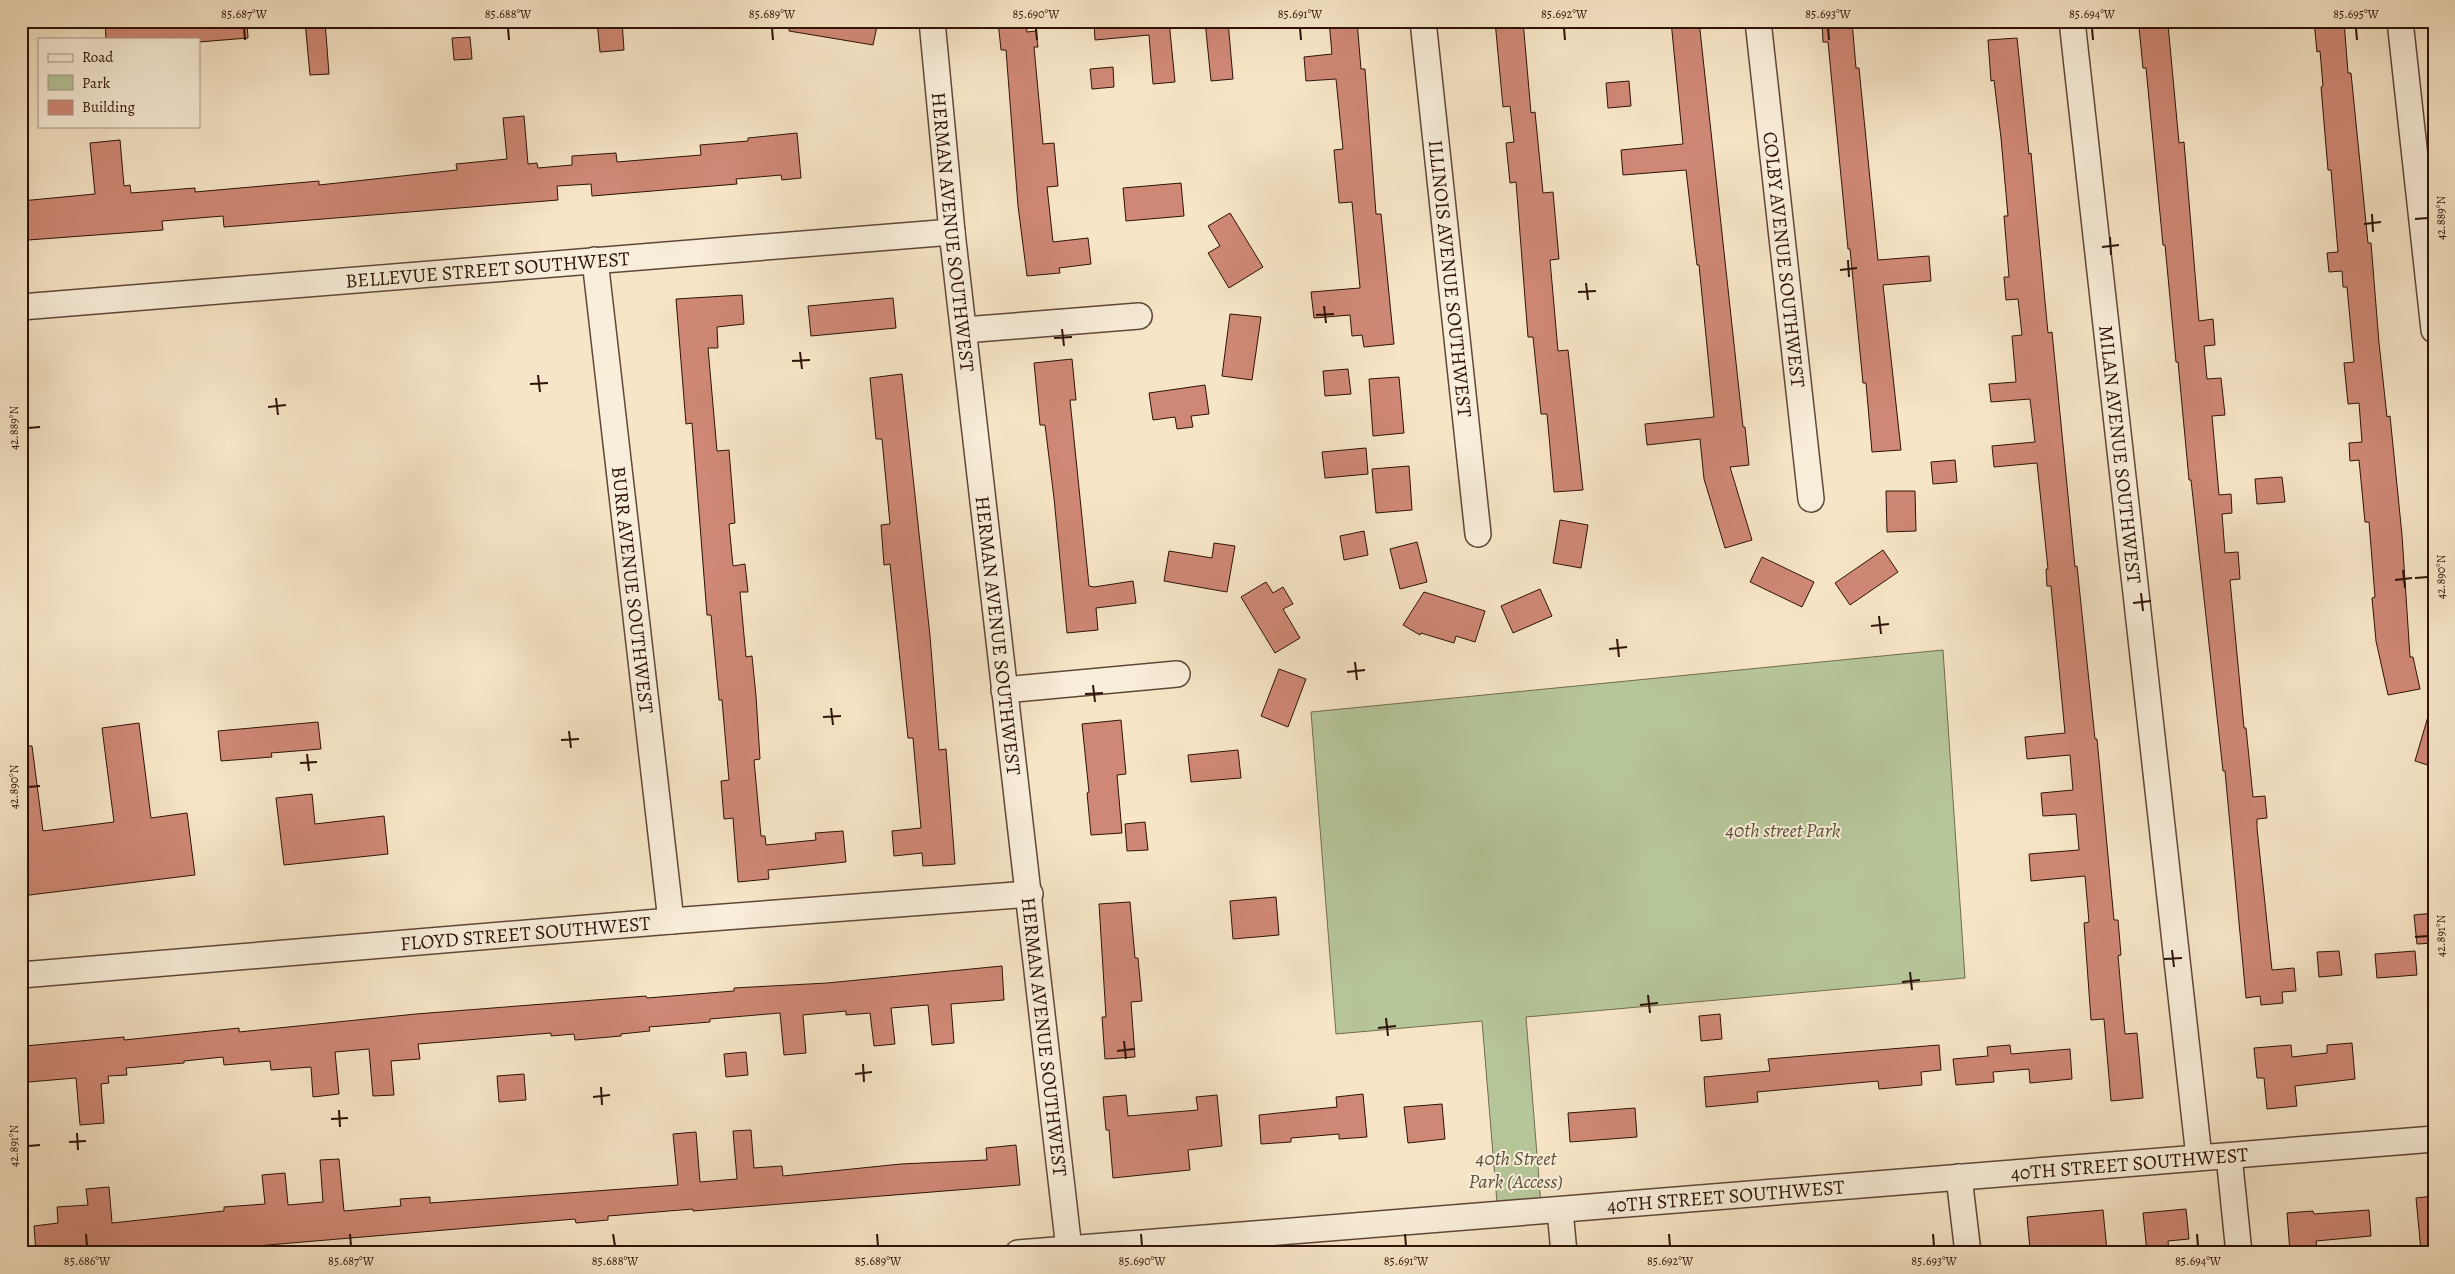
<svg xmlns="http://www.w3.org/2000/svg" width="2455" height="1274" viewBox="0 0 2455 1274" font-family="Alegreya,serif">
<style>
.green{fill:#b6c699;stroke:#726c50}
.building{fill:#cf8875;stroke:#2e1207}
.lines{fill:none;stroke-linecap:round;stroke-linejoin:round}
.street-casing{stroke:#604737;stroke-width:28}
.street{stroke:#f9eeda;stroke-width:25}
.ticks{fill:none;stroke:#2e1207;stroke-width:2}
.labels{text-anchor:middle;stroke-width:4;stroke-linejoin:round;paint-order:stroke}
.street-label{font-size:20px;fill:#2e1207;stroke:#f9eeda}
.park-label{font-size:20px;font-style:italic;fill:#5e513a;stroke:#f9eeda}
.neatline{fill:none;stroke:#2e1207;stroke-width:2}
.ticks-label{font-size:12px;text-anchor:middle;fill:#2e1207}
</style>
<rect width="100%" height="100%" fill="#f6e5c6"/>
<filter id="stains"><feTurbulence type="fractalNoise" baseFrequency=".004" numOctaves="4"/><feColorMatrix values="0 0 0 0 .2 0 0 0 0 .09 0 0 0 0 .02 0 0 0 .5 -.17"/></filter>
<radialGradient id="worn" r=".72"><stop offset=".6" stop-color="#630" stop-opacity="0"/><stop offset="1" stop-color="#630" stop-opacity=".3"/></radialGradient>
<!-- green -->
<path class="green" d="M 1943,650 L 1965,978 L 1526,1017 L 1541,1205 L 1498,1215 L 1482,1021 L 1336,1034 L 1311,712 Z"/>
<!-- building -->
<g class="building">
<path d="M 105,21 L 247,21 L 248,38 L 199,42 L 199,39 L 106,39 Z"/>
<path d="M 305,21 L 325,21 L 329,74 L 310,75 Z"/>
<path d="M 597,21 L 622,21 L 624,50 L 600,52 Z"/>
<path d="M 790,21 L 878,21 L 873,45 L 789,31 Z"/>
<path d="M 998,21 L 1026,21 L 1027,32 L 1036,31 L 1038,47 L 1034,47 L 1043,144 L 1054,143 L 1058,186 L 1047,187 L 1053,242 L 1088,238 L 1091,264 L 1059,268 L 1060,273 L 1027,276 L 1018,206 L 1006,50 L 1001,50 Z"/>
<path d="M 1094,21 L 1169,21 L 1175,82 L 1153,84 L 1149,35 L 1095,40 Z"/>
<path d="M 1205,21 L 1228,21 L 1233,79 L 1211,81 Z"/>
<path d="M 1329,21 L 1357,21 L 1361,69 L 1365,69 L 1376,214 L 1381,214 L 1394,344 L 1364,347 L 1362,335 L 1352,336 L 1350,315 L 1314,318 L 1311,292 L 1360,288 L 1352,202 L 1339,203 L 1334,150 L 1343,149 L 1336,79 L 1306,81 L 1304,57 L 1332,54 Z"/>
<path d="M 1495,21 L 1523,21 L 1531,113 L 1535,112 L 1543,193 L 1553,192 L 1559,259 L 1550,260 L 1558,351 L 1568,350 L 1583,490 L 1554,492 L 1547,414 L 1541,414 L 1533,337 L 1528,337 L 1516,182 L 1510,183 L 1506,143 L 1514,142 L 1510,106 L 1503,107 Z"/>
<path d="M 1671,21 L 1699,21 L 1743,427 L 1745,427 L 1749,465 L 1730,467 L 1752,540 L 1725,548 L 1704,479 L 1700,439 L 1647,445 L 1645,424 L 1714,417 L 1699,265 L 1697,265 L 1686,170 L 1623,175 L 1621,150 L 1683,144 Z"/>
<path d="M 1822,21 L 1852,21 L 1856,68 L 1859,68 L 1878,260 L 1929,256 L 1931,281 L 1883,285 L 1901,450 L 1872,452 L 1866,383 L 1863,383 L 1850,249 L 1848,249 L 1828,42 L 1823,42 Z"/>
<path d="M 2314,21 L 2344,21 L 2348,73 L 2351,73 L 2368,243 L 2371,243 L 2379,343 L 2387,417 L 2390,416 L 2402,535 L 2410,657 L 2413,657 L 2420,689 L 2388,695 L 2376,641 L 2372,598 L 2375,597 L 2369,522 L 2365,522 L 2359,460 L 2350,461 L 2349,443 L 2362,442 L 2359,403 L 2348,404 L 2344,363 L 2354,362 L 2347,287 L 2343,287 L 2342,271 L 2329,272 L 2327,253 L 2338,252 L 2331,170 L 2328,170 L 2321,87 L 2323,86 L 2320,51 L 2317,52 Z"/>
<path d="M 2168,24 L 2179,143 L 2184,142 L 2199,321 L 2213,319 L 2215,345 L 2204,346 L 2207,379 L 2221,378 L 2225,415 L 2212,416 L 2219,495 L 2231,494 L 2232,513 L 2222,514 L 2225,553 L 2238,552 L 2240,579 L 2230,580 L 2244,728 L 2246,728 L 2253,797 L 2265,796 L 2267,818 L 2257,819 L 2257,828 L 2272,970 L 2294,968 L 2296,991 L 2282,992 L 2283,1003 L 2261,1005 L 2260,996 L 2246,998 L 2225,771 L 2223,771 L 2191,480 L 2189,480 L 2178,362 L 2176,362 L 2165,245 L 2163,245 L 2146,68 L 2143,68 L 2139,27 Z"/>
<path d="M 470,37 L 472,59 L 454,60 L 452,38 Z"/>
<path d="M 2017,38 L 2029,154 L 2031,153 L 2048,333 L 2052,332 L 2075,567 L 2077,566 L 2095,739 L 2097,739 L 2114,920 L 2118,920 L 2121,955 L 2118,956 L 2125,1034 L 2137,1033 L 2143,1098 L 2111,1101 L 2104,1019 L 2091,1020 L 2084,923 L 2089,922 L 2085,876 L 2031,881 L 2029,854 L 2079,850 L 2076,814 L 2043,816 L 2041,793 L 2073,790 L 2070,755 L 2027,759 L 2025,737 L 2065,733 L 2051,586 L 2047,586 L 2046,569 L 2048,569 L 2037,463 L 1994,467 L 1992,446 L 2035,442 L 2030,399 L 1991,402 L 1989,384 L 2016,382 L 2012,336 L 2022,335 L 2018,299 L 2006,300 L 2004,277 L 2009,277 L 2004,216 L 2008,216 L 2001,138 L 1994,80 L 1991,81 L 1988,40 Z"/>
<path d="M 1113,67 L 1114,87 L 1092,89 L 1090,69 Z"/>
<path d="M 1629,81 L 1631,106 L 1608,108 L 1606,83 Z"/>
<path d="M 524,116 L 528,164 L 537,163 L 538,168 L 572,165 L 572,156 L 616,153 L 617,162 L 701,155 L 700,145 L 748,141 L 748,138 L 797,133 L 801,178 L 782,180 L 781,175 L 736,179 L 737,184 L 592,196 L 591,184 L 557,186 L 558,200 L 224,227 L 223,216 L 162,221 L 163,230 L 28,240 L 27,227 L 21,228 L 21,201 L 95,194 L 90,143 L 120,140 L 124,186 L 130,185 L 131,193 L 195,188 L 195,192 L 319,181 L 319,185 L 457,170 L 456,164 L 507,159 L 503,118 Z"/>
<path d="M 1181,183 L 1184,216 L 1126,221 L 1123,188 Z"/>
<path d="M 1230,213 L 1263,267 L 1229,288 L 1208,253 L 1220,246 L 1208,226 Z"/>
<path d="M 742,295 L 744,324 L 717,327 L 718,348 L 708,348 L 717,451 L 729,450 L 735,523 L 729,524 L 733,566 L 745,564 L 748,592 L 740,592 L 746,657 L 752,656 L 756,696 L 760,759 L 754,760 L 761,836 L 765,836 L 766,845 L 816,840 L 815,833 L 843,831 L 846,862 L 768,870 L 769,879 L 738,882 L 733,818 L 724,819 L 721,781 L 729,780 L 722,700 L 719,700 L 711,615 L 707,615 L 692,423 L 686,424 L 676,299 Z"/>
<path d="M 893,298 L 896,328 L 811,336 L 808,306 Z"/>
<path d="M 1230,314 L 1261,317 L 1252,380 L 1222,376 Z"/>
<path d="M 1072,359 L 1076,400 L 1070,400 L 1089,586 L 1094,587 L 1133,581 L 1136,603 L 1096,608 L 1098,630 L 1067,633 L 1054,498 L 1045,425 L 1040,425 L 1034,363 Z"/>
<path d="M 1348,369 L 1351,394 L 1325,396 L 1323,371 Z"/>
<path d="M 902,374 L 930,636 L 939,750 L 946,749 L 955,864 L 923,866 L 922,853 L 894,856 L 892,831 L 921,828 L 913,738 L 908,738 L 890,564 L 884,565 L 881,525 L 890,524 L 882,439 L 876,439 L 870,378 Z"/>
<path d="M 1399,377 L 1404,433 L 1373,436 L 1369,379 Z"/>
<path d="M 1205,385 L 1209,414 L 1191,416 L 1193,427 L 1177,429 L 1175,417 L 1153,420 L 1149,393 Z"/>
<path d="M 1366,448 L 1368,474 L 1325,478 L 1322,452 Z"/>
<path d="M 1955,460 L 1957,482 L 1933,484 L 1931,462 Z"/>
<path d="M 1409,466 L 1412,510 L 1376,513 L 1372,469 Z"/>
<path d="M 2282,477 L 2285,502 L 2257,504 L 2255,479 Z"/>
<path d="M 1886,491 L 1915,491 L 1916,531 L 1887,532 Z"/>
<path d="M 1560,520 L 1588,525 L 1581,568 L 1553,563 Z"/>
<path d="M 1364,531 L 1368,555 L 1344,560 L 1340,536 Z"/>
<path d="M 1417,542 L 1427,582 L 1400,589 L 1390,549 Z"/>
<path d="M 1214,543 L 1235,546 L 1227,592 L 1164,581 L 1169,551 L 1212,558 Z"/>
<path d="M 1883,550 L 1898,572 L 1850,605 L 1835,583 Z"/>
<path d="M 1762,557 L 1814,582 L 1802,607 L 1750,582 Z"/>
<path d="M 1266,582 L 1273,593 L 1283,587 L 1293,604 L 1283,609 L 1300,638 L 1275,653 L 1241,597 Z"/>
<path d="M 1540,589 L 1552,616 L 1513,633 L 1501,606 Z"/>
<path d="M 1424,592 L 1485,611 L 1475,642 L 1456,636 L 1454,643 L 1421,633 L 1420,635 L 1403,625 Z"/>
<path d="M 1279,669 L 1306,679 L 1288,727 L 1261,716 Z"/>
<path d="M 2429,713 L 2434,714 L 2434,767 L 2415,761 Z"/>
<path d="M 1121,720 L 1126,774 L 1117,775 L 1122,833 L 1091,835 L 1087,793 L 1089,792 L 1082,724 Z"/>
<path d="M 318,722 L 321,749 L 271,753 L 272,757 L 221,761 L 218,731 Z"/>
<path d="M 139,723 L 151,818 L 187,813 L 195,875 L 21,896 L 21,746 L 32,746 L 43,831 L 114,822 L 102,728 Z"/>
<path d="M 1238,750 L 1241,778 L 1191,782 L 1188,755 Z"/>
<path d="M 312,794 L 315,824 L 384,816 L 388,854 L 284,865 L 276,798 Z"/>
<path d="M 1145,822 L 1148,850 L 1127,851 L 1125,824 Z"/>
<path d="M 1276,897 L 1279,935 L 1233,939 L 1230,901 Z"/>
<path d="M 1130,902 L 1135,958 L 1138,958 L 1142,1001 L 1131,1002 L 1135,1057 L 1105,1059 L 1102,1017 L 1106,1017 L 1099,904 Z"/>
<path d="M 2434,913 L 2434,943 L 2417,944 L 2414,915 Z"/>
<path d="M 2339,951 L 2342,975 L 2319,977 L 2317,952 Z"/>
<path d="M 2415,951 L 2417,975 L 2377,978 L 2375,954 Z"/>
<path d="M 1002,966 L 1004,1000 L 951,1004 L 954,1043 L 932,1045 L 928,1005 L 891,1008 L 895,1044 L 874,1046 L 870,1013 L 846,1015 L 846,1011 L 803,1015 L 806,1053 L 784,1055 L 780,1013 L 710,1019 L 710,1022 L 649,1027 L 650,1031 L 621,1034 L 621,1036 L 575,1040 L 574,1034 L 551,1036 L 551,1033 L 418,1044 L 420,1059 L 391,1061 L 394,1095 L 373,1096 L 369,1049 L 335,1052 L 339,1094 L 313,1097 L 311,1067 L 271,1070 L 270,1061 L 224,1065 L 223,1057 L 184,1061 L 184,1063 L 126,1068 L 127,1075 L 108,1076 L 109,1083 L 101,1084 L 104,1123 L 80,1125 L 76,1078 L 28,1082 L 25,1046 L 124,1037 L 124,1040 L 239,1028 L 239,1032 L 416,1014 L 646,996 L 647,998 L 734,991 L 734,988 L 827,983 Z"/>
<path d="M 1720,1014 L 1722,1039 L 1701,1041 L 1699,1016 Z"/>
<path d="M 2352,1043 L 2355,1079 L 2295,1086 L 2297,1106 L 2267,1109 L 2264,1078 L 2257,1078 L 2254,1048 L 2291,1045 L 2292,1057 L 2327,1053 L 2327,1045 Z"/>
<path d="M 1939,1045 L 1941,1070 L 1921,1072 L 1922,1085 L 1879,1089 L 1878,1081 L 1757,1092 L 1758,1102 L 1706,1107 L 1704,1077 L 1770,1071 L 1768,1059 Z"/>
<path d="M 2010,1045 L 2011,1054 L 2070,1049 L 2072,1079 L 2030,1083 L 2029,1069 L 1993,1072 L 1994,1082 L 1956,1085 L 1953,1059 L 1988,1056 L 1987,1047 Z"/>
<path d="M 746,1052 L 748,1075 L 726,1077 L 724,1054 Z"/>
<path d="M 524,1074 L 526,1100 L 499,1102 L 497,1076 Z"/>
<path d="M 1363,1094 L 1367,1137 L 1339,1139 L 1339,1134 L 1291,1138 L 1291,1142 L 1261,1144 L 1259,1115 L 1337,1107 L 1336,1097 Z"/>
<path d="M 1126,1095 L 1128,1116 L 1198,1110 L 1196,1097 L 1217,1095 L 1222,1146 L 1188,1150 L 1190,1170 L 1113,1178 L 1109,1130 L 1106,1130 L 1103,1097 Z"/>
<path d="M 1442,1104 L 1445,1139 L 1408,1143 L 1404,1107 Z"/>
<path d="M 1635,1108 L 1637,1137 L 1570,1142 L 1568,1113 Z"/>
<path d="M 751,1130 L 754,1168 L 782,1166 L 783,1176 L 901,1164 L 987,1160 L 986,1148 L 1016,1145 L 1020,1185 L 693,1211 L 693,1209 L 608,1216 L 608,1220 L 576,1223 L 575,1219 L 256,1246 L 257,1248 L 206,1253 L 36,1253 L 34,1226 L 58,1223 L 57,1207 L 88,1205 L 86,1189 L 109,1187 L 112,1223 L 224,1211 L 224,1207 L 265,1204 L 262,1175 L 285,1173 L 288,1205 L 323,1202 L 320,1160 L 339,1159 L 344,1211 L 401,1206 L 400,1199 L 430,1197 L 430,1203 L 678,1185 L 673,1134 L 696,1132 L 700,1182 L 737,1179 L 733,1131 Z"/>
<path d="M 2434,1196 L 2434,1251 L 2421,1251 L 2416,1198 Z"/>
<path d="M 2186,1209 L 2189,1239 L 2168,1241 L 2169,1253 L 2147,1253 L 2143,1213 Z"/>
<path d="M 2103,1210 L 2107,1251 L 2068,1253 L 2067,1246 L 2030,1249 L 2027,1217 Z"/>
<path d="M 2369,1210 L 2371,1236 L 2316,1241 L 2317,1250 L 2290,1252 L 2287,1213 L 2313,1211 L 2314,1214 Z"/>
</g>
<g class="lines">
<!-- street casing -->
<g class="street-casing">
<g id="street">
<path id="s1" d="M 932,21 L 952,232 L 1069,1249"/>
<path id="s2" d="M 1423,21 L 1478,534"/>
<path id="s3" d="M 1758,21 L 1811,499"/>
<path id="s4" d="M 2072,21 L 2199,1157"/>
<path d="M 2400,21 L 2434,330"/>
<path id="s5" d="M 595,260 L 671,921"/>
<path id="s6" d="M 21,307 L 952,232"/>
<path d="M 964,330 L 1139,316"/>
<path d="M 1004,690 L 1177,674"/>
<path id="s7" d="M 21,975 L 671,921 L 1030,894"/>
<path d="M 2229,1156 L 2239,1253"/>
<path d="M 1959,1177 L 1968,1253"/>
<path d="M 1560,1210 L 1564,1253"/>
<path id="s8" d="M 1018,1253 L 2434,1139"/>
</g>
</g>
<!-- street -->
<use href="#street" class="street"/>
</g>
<!-- ticks -->
<path class="ticks" d="M 244,28 L 245,40M 508,28 L 509,40M 772,28 L 773,40M 1036,28 L 1037,40M 1300,28 L 1301,40M 1564,28 L 1565,40M 1828,28 L 1829,40M 2092,28 L 2093,40M 2356,28 L 2357,40M 2372,214 L 2373,232M 2415,219 L 2428,218M 2364,224 L 2381,222M 2110,237 L 2111,255M 2102,247 L 2119,245M 1848,260 L 1849,277M 1840,270 L 1857,268M 1586,283 L 1588,300M 1578,292 L 1596,291M 1324,306 L 1326,323M 1316,315 L 1334,314M 1062,329 L 1064,346M 1054,338 L 1072,337M 800,352 L 802,369M 792,361 L 810,360M 538,375 L 540,392M 530,384 L 548,383M 276,398 L 278,415M 268,407 L 286,405M 28,428 L 40,427M 2403,570 L 2405,588M 2415,578 L 2428,577M 2395,580 L 2412,578M 2141,593 L 2143,611M 2133,603 L 2151,601M 1879,616 L 1881,634M 1871,626 L 1889,624M 1617,639 L 1619,657M 1609,649 L 1627,647M 1355,662 L 1357,680M 1347,672 L 1365,670M 1093,685 L 1095,702M 1085,694 L 1103,693M 831,708 L 833,725M 823,717 L 841,716M 569,731 L 571,748M 561,740 L 579,739M 307,754 L 309,771M 300,763 L 317,762M 28,787 L 40,786M 2415,937 L 2428,936M 2172,950 L 2174,967M 2164,959 L 2182,958M 1910,972 L 1912,990M 1902,982 L 1920,980M 1648,995 L 1650,1013M 1640,1005 L 1658,1003M 1386,1018 L 1388,1036M 1378,1028 L 1396,1026M 1124,1041 L 1126,1059M 1117,1051 L 1134,1049M 863,1064 L 864,1082M 855,1074 L 872,1072M 601,1087 L 602,1105M 593,1097 L 610,1095M 339,1110 L 340,1127M 331,1119 L 348,1118M 77,1133 L 78,1150M 69,1142 L 86,1141M 28,1146 L 40,1145M 86,1234 L 87,1246M 350,1234 L 351,1246M 613,1234 L 615,1246M 877,1234 L 878,1246M 1141,1234 L 1142,1246M 1405,1234 L 1406,1246M 1669,1234 L 1670,1246M 1933,1234 L 1934,1246M 2197,1234 L 2198,1246"/>
<g class="labels">
<!-- street labels -->
<g class="street-label">
<text dy="7" stroke="none"><textPath href="#s1" startOffset="212">HERMAN AVENUE SOUTHWEST</textPath></text>
<text dy="7" stroke="none"><textPath href="#s3" startOffset="240">COLBY AVENUE SOUTHWEST</textPath></text>
<text dy="7" stroke="none"><textPath href="#s6" startOffset="468">BELLEVUE STREET SOUTHWEST</textPath></text>
<text dy="7" stroke="none"><textPath href="#s2" startOffset="259">ILLINOIS AVENUE SOUTHWEST</textPath></text>
<text dy="7" stroke="none"><textPath href="#s4" startOffset="436">MILAN AVENUE SOUTHWEST</textPath></text>
<text dy="7" stroke="none"><textPath href="#s5" startOffset="332">BURR AVENUE SOUTHWEST</textPath></text>
<text dy="7" stroke="none"><textPath href="#s1" startOffset="618">HERMAN AVENUE SOUTHWEST</textPath></text>
<text dy="7" stroke="none"><textPath href="#s7" startOffset="506">FLOYD STREET SOUTHWEST</textPath></text>
<text dy="7" stroke="none"><textPath href="#s1" startOffset="1022">HERMAN AVENUE SOUTHWEST</textPath></text>
<text dy="7" stroke="none"><textPath href="#s8" startOffset="1115">40TH STREET SOUTHWEST</textPath></text>
<text dy="7" stroke="none"><textPath href="#s8" startOffset="710">40TH STREET SOUTHWEST</textPath></text>
</g>
<!-- park labels -->
<g class="park-label">
<text x="1783" y="837">40th street Park</text>
<text x="1516" y="1165">40th Street<tspan x="1516" dy="23">Park (Access)</tspan></text>
</g>
</g>
<!-- margin -->
<rect width="2455" height="1274" fill="none" stroke="#f6e5c6" stroke-width="55"/>
<!-- legend -->
<rect x="38" y="38" width="162" height="90" fill="#f9eeda" stroke="#a89686"/>
<rect x="48" y="54" width="25" height="8" fill="#f9eeda" stroke="#a89686"/>
<text x="82" y="62" font-size="15" fill="#2e1207">Road</text>
<rect x="48" y="75" width="25" height="15" fill="#b6c699" stroke="#a89686"/>
<text x="82" y="88" font-size="15" fill="#2e1207">Park</text>
<rect x="48" y="100" width="25" height="15" fill="#cf8875" stroke="#a89686"/>
<text x="82" y="112" font-size="15" fill="#2e1207">Building</text>
<rect x="28" y="28" width="2400" height="1218" class="neatline"/>
<g class="ticks-label">
<text x="244" y="18">85.687°W</text>
<text x="508" y="18">85.688°W</text>
<text x="772" y="18">85.689°W</text>
<text x="1036" y="18">85.690°W</text>
<text x="1300" y="18">85.691°W</text>
<text x="1564" y="18">85.692°W</text>
<text x="1828" y="18">85.693°W</text>
<text x="2092" y="18">85.694°W</text>
<text x="2356" y="18">85.695°W</text>
<text transform="translate(2441 218) rotate(-90)" y="4">42.889°N</text>
<text transform="translate(14 428) rotate(-90)" y="4">42.889°N</text>
<text transform="translate(2441 577) rotate(-90)" y="4">42.890°N</text>
<text transform="translate(14 787) rotate(-90)" y="4">42.890°N</text>
<text transform="translate(2441 936) rotate(-90)" y="4">42.891°N</text>
<text transform="translate(14 1146) rotate(-90)" y="4">42.891°N</text>
<text x="87" y="1265">85.686°W</text>
<text x="351" y="1265">85.687°W</text>
<text x="615" y="1265">85.688°W</text>
<text x="878" y="1265">85.689°W</text>
<text x="1142" y="1265">85.690°W</text>
<text x="1406" y="1265">85.691°W</text>
<text x="1670" y="1265">85.692°W</text>
<text x="1934" y="1265">85.693°W</text>
<text x="2198" y="1265">85.694°W</text>
</g>
<rect width="100%" height="100%" filter="url(#stains)"/>
<rect width="100%" height="100%" fill="url(#worn)"/>
</svg>
